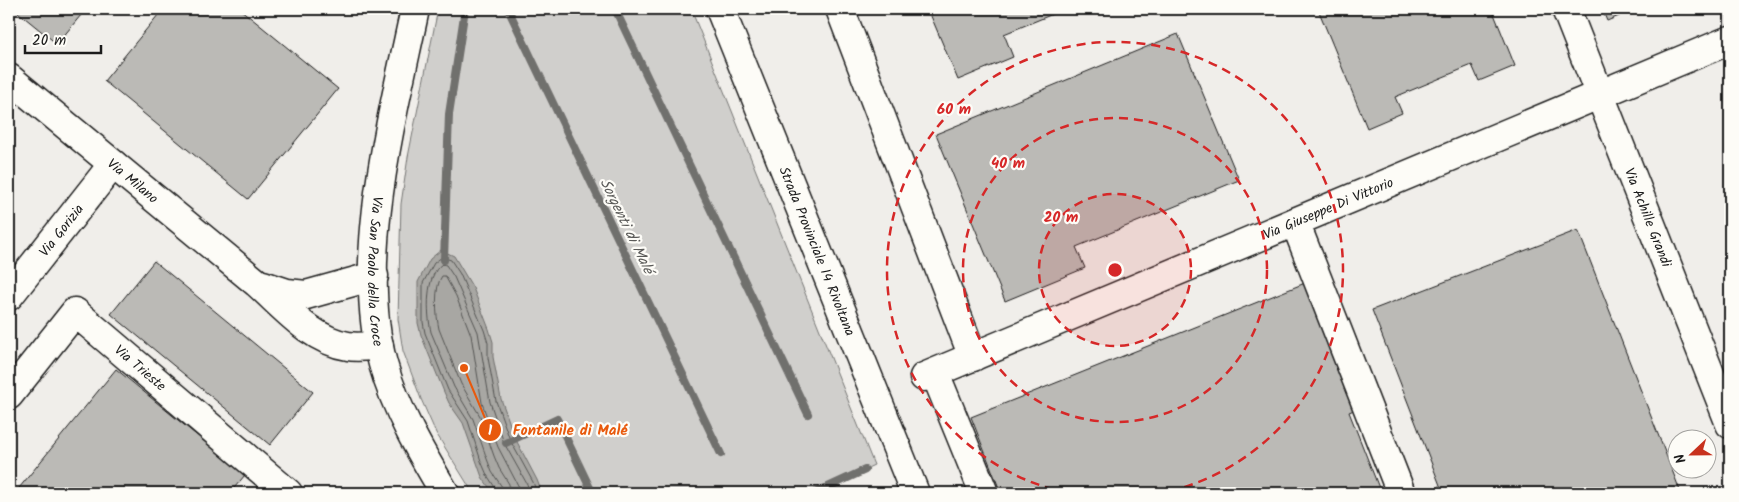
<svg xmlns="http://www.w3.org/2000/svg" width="1739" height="502" viewBox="0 0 1739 502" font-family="Kalam,sans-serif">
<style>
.green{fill:#d0cfcc;stroke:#767674}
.water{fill:#a8a7a3;stroke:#706f6d}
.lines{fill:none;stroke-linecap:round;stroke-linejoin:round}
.shore{stroke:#545452;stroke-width:1}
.stream{stroke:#706f6d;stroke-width:8}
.building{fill:#bbbab6;stroke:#1c1c1c}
.minor-casing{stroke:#1c1c1c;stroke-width:31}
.major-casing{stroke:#1c1c1c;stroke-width:31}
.minor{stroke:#fdfcf7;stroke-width:28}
.major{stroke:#fdfcf7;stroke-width:28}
.ring{fill:none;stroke:#d62828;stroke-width:2.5;stroke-dasharray:9 6}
.labels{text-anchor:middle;stroke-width:4.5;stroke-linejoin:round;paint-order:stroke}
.street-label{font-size:14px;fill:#1c1c1c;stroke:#fdfcf7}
.water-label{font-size:15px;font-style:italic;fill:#5b5b59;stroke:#fdfcf7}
.centre{fill:#d62828;stroke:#fdfcf7;stroke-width:2.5}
.ring-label{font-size:15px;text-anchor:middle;font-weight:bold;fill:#d62828;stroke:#fdfcf7;stroke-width:4.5;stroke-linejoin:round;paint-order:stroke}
.leader{fill:none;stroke:#e8590c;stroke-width:2}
.callout-dot{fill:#e8590c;stroke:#fdfcf7;stroke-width:2}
.mark-label{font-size:15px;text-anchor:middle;font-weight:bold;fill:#fff}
.callout-label{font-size:15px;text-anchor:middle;font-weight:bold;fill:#e8590c;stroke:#fdfcf7;stroke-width:4.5;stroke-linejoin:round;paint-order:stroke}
</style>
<rect width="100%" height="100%" fill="#f0eeea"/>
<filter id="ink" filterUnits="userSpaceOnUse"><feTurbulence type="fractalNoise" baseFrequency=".02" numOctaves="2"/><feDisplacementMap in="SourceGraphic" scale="10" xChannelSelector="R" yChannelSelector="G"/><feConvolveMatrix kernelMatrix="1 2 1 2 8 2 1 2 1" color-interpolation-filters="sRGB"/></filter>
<g filter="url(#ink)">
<!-- green -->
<path class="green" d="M 438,9 L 691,9 L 874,465 L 814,493 L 473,493 L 436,433 L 421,399 L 403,351 L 398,319 L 401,204 L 408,157 Z"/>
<!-- water -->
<path class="water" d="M 441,250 L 454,256 L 473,288 L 489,329 L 493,342 L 493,357 L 501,399 L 515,438 L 537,480 L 542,493 L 493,493 L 482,477 L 463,423 L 449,403 L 444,392 L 421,335 L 418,323 L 418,282 L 430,259 Z"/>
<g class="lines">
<!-- shore -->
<g class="shore">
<path d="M 497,493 L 496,489 L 487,475 L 481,461 L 468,421 L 448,390 L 425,333 L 423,322 L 423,283 L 434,263 L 442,257 L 451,260 L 460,274 L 484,330 L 488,343 L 488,358 L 496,401 L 510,440 L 533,482 L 537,493"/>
<path d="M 503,493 L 502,487 L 492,472 L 487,459 L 473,419 L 454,387 L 431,332 C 427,313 425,276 442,264 L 446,265 L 454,277 L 478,332 L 490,402 L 504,443 L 527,484 L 530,493"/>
<path d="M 510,493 L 509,484 L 499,468 L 494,456 L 480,416 L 461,384 L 439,329 C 436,316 434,286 442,276 L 445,276 L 456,296 L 471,335 L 482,403 L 489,423 L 498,447 L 522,493"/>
</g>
<!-- stream -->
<g class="stream">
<path d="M 508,9 L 721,454"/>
<path d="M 615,9 L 808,414"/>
<path d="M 444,260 L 449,114 L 465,9"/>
<path d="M 506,443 L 557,419 L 591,490"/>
<path d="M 815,493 L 865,470"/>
</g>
</g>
<!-- building -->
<g class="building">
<path d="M 14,9 L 86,9 L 57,44 Z"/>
<path d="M 163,9 L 240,9 L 338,89 L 248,199 L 104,81 Z"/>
<path d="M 928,9 L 1065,9 L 1004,34 L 1013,57 L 958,80 Z"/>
<path d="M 1318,9 L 1492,9 L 1515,66 L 1479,81 L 1472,65 L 1395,97 L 1402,113 L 1367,128 Z"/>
<path d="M 1602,9 L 1636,9 L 1607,21 Z"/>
<path d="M 1178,34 L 1239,180 L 1076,247 L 1085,268 L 1005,301 L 936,134 Z"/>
<path d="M 1578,230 L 1681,493 L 1443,493 L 1372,310 Z"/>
<path d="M 154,261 L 313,392 L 270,445 L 111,314 Z"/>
<path d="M 1315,279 L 1366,405 L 1349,412 L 1381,493 L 1001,493 L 971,417 Z"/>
<path d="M 116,369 L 245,475 L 230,493 L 15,493 Z"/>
</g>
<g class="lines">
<!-- minor casing -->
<g class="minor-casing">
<g id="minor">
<path id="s1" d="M 415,9 C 393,115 354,258 383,364 C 396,410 421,453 445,493"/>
<path d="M 840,9 L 973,357"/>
<path id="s2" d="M 1566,9 L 1730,424"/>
<path id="s3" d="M 9,78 L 257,283 C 284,307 311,340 348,346 C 358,348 369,346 379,345"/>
<path d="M 1295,222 L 1401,493"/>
<path d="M 263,285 L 287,293 L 306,295 L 374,276"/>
<path id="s4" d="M 9,296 L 113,164"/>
<path d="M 935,373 L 984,493"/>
<path id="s5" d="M 924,377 L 1730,40"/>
<path id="s6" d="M 9,395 L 75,312 L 288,493"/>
</g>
</g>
<!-- major casing -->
<g class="major-casing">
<g id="major">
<path id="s7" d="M 720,9 L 915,493"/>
</g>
</g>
<!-- minor -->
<use href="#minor" class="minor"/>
<!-- major -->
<use href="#major" class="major"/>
</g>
</g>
<!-- distance rings -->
<circle cx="1115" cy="270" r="76" fill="#d62828" fill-opacity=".12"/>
<g class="ring">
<circle cx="1115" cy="270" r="76"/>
<circle cx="1115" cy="270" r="152"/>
<path d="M1068 493A228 228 0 1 1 1162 493"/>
</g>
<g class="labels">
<!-- street labels -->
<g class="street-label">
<text dy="5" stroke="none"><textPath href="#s3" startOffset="161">Via Milano</textPath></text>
<text dy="5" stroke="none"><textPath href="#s5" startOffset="438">Via Giuseppe Di Vittorio</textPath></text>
<text dy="5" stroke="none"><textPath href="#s2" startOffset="224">Via Achille Grandi</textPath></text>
<text dy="5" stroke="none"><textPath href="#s4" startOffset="84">Via Gorizia</textPath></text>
<text dy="5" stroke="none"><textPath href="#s7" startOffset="261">Strada Provinciale 14 Rivoltana</textPath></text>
<text dy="5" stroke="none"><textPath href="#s1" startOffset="266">Via San Paolo della Croce</textPath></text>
<text dy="5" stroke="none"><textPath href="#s6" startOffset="192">Via Trieste</textPath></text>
</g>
<!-- water labels -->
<g class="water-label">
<text transform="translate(627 226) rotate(64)" y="5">Sorgenti di Malé</text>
</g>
</g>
<circle cx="1115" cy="270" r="8" class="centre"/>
<g class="ring-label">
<text x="954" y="114">60 m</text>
<text x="1008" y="168">40 m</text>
<text x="1061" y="222">20 m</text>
</g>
<!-- callouts -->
<path class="leader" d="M464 368L490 430"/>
<g class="callout-dot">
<circle cx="464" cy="368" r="5"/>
<circle cx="490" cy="430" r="12"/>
</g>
<g class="mark-label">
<text x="490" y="435">1</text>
</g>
<g class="callout-label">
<text x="570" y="435">Fontanile di Malé</text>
</g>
<!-- margin -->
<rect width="1739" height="502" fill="none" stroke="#fdfcf7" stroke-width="30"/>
<rect x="15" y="15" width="1709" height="472" fill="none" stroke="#1c1c1c" stroke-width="2" filter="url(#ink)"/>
<!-- north arrow -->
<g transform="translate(1692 454) rotate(248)"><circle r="24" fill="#fdfcf7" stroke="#a3a29f"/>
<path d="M0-4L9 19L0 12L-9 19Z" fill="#c8321e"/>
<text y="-8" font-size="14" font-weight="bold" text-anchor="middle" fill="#1c1c1c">N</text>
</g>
<!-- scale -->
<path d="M25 45v8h76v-8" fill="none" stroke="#1c1c1c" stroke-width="2.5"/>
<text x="32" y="45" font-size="15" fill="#1c1c1c" stroke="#fdfcf7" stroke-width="4" paint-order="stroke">20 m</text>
</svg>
